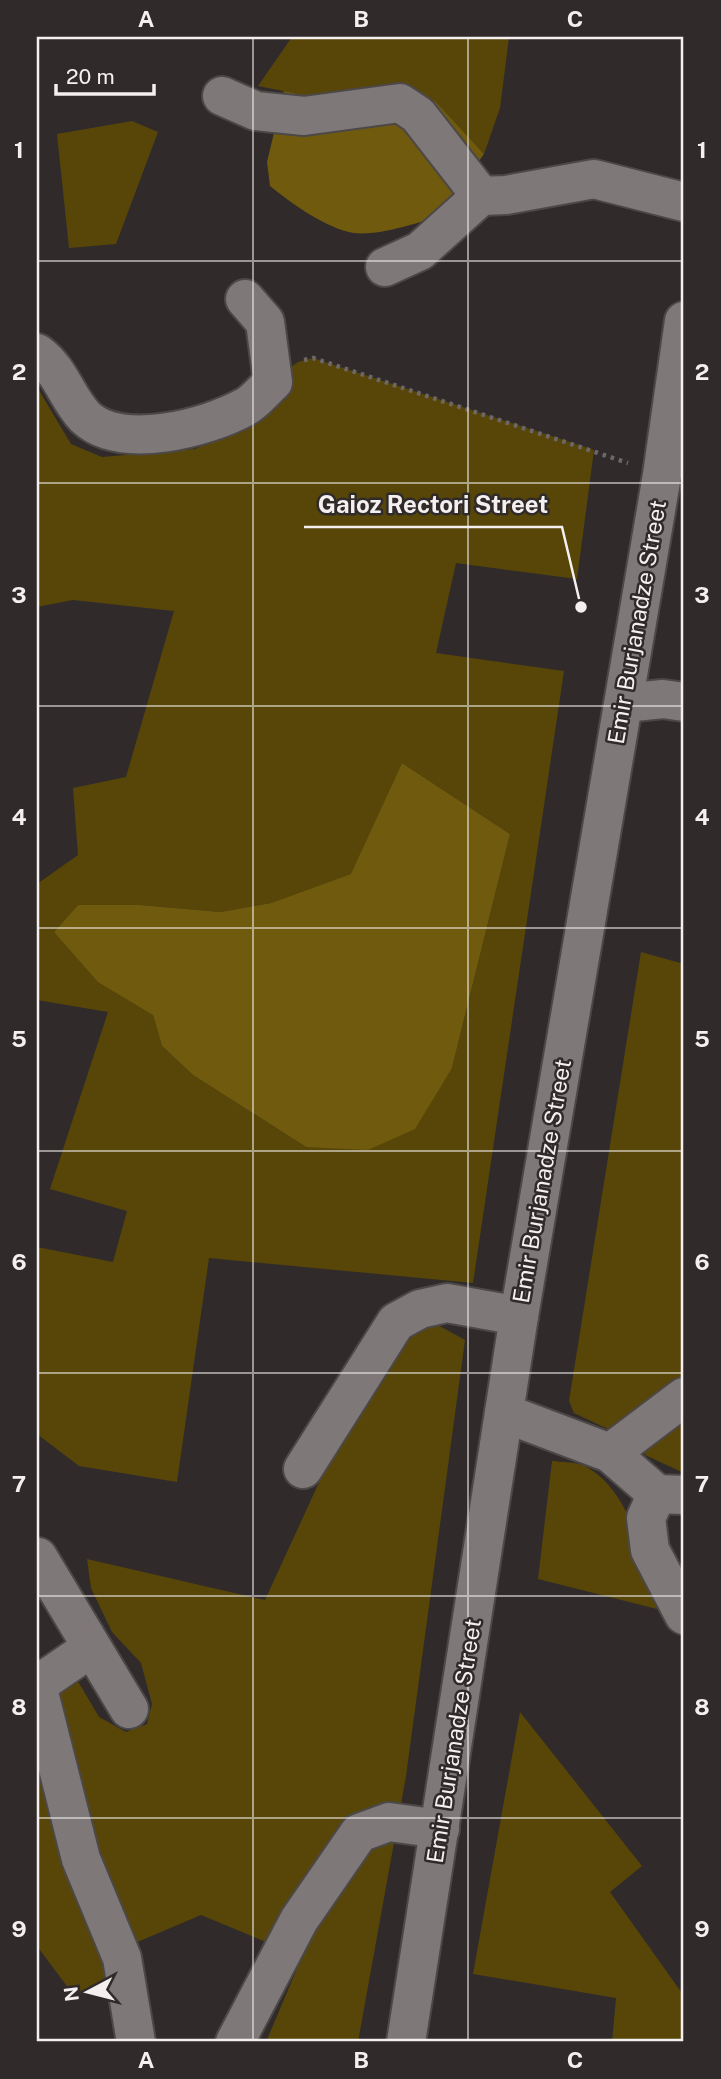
<svg xmlns="http://www.w3.org/2000/svg" width="721" height="2079" viewBox="0 0 721 2079" font-family="'Public Sans',sans-serif">
<style>
.green{fill:#574608;fill-rule:evenodd}
.forest{fill:#705a0d}
.lines{fill:none;stroke-linecap:round;stroke-linejoin:round}
.minor-casing{stroke:#4d4848;stroke-width:42}
.path{stroke:#6d6868;stroke-width:4.5;stroke-dasharray:3.5 5;stroke-linecap:butt}
.minor{stroke:#7f7878;stroke-width:38}
.grid{fill:none;stroke:#f4f0f0;stroke-width:2;stroke-opacity:0.55}
.labels{text-anchor:middle;stroke-width:5;stroke-linejoin:round;paint-order:stroke}
.street-label{font-size:23px;fill:#f4f0f0;stroke:#302b2a}
.leader{fill:none;stroke:#f4f0f0;stroke-width:2.5}
.callout-dot{fill:#f4f0f0;stroke:#302b2a;stroke-width:2.5}
.callout-label{font-size:24px;text-anchor:middle;font-weight:bold;fill:#f4f0f0;stroke:#302b2a;stroke-width:5;stroke-linejoin:round;paint-order:stroke}
.neatline{fill:none;stroke:#f4f0f0;stroke-width:2.5}
.grid-label{font-size:23px;text-anchor:middle;font-weight:bold;fill:#f4f0f0}
</style>
<rect width="100%" height="100%" fill="#302b2a"/>
<!-- green -->
<g class="green">
<path d="M 292,37 L 509,37 L 500,108 L 484,154 L 436,102 L 359,89 L 308,96 L 258,86 Z"/>
<path d="M 132,121 L 158,132 L 116,244 L 69,248 L 57,134 Z"/>
<path d="M 313,358 L 594,450 L 577,579 L 456,563 L 436,653 L 564,671 L 473,1283 L 209,1258 L 177,1482 L 79,1466 L 37,1434 L 37,1247 L 113,1262 L 127,1211 L 50,1189 L 108,1012 L 37,1000 L 37,884 L 78,855 L 73,788 L 126,777 L 174,611 L 73,600 L 37,607 L 37,387 L 71,444 L 102,457 L 195,449 L 237,430 L 288,389 L 291,367 L 298,362 ZM 402,763 L 510,834 L 452,1068 L 306,1147 L 193,1075 L 162,1046 L 153,1015 L 54,932 L 78,905 L 140,905 L 220,912 L 271,903 L 352,874 Z"/>
<path d="M 641,952 L 684,964 L 684,1382 L 610,1430 L 574,1413 L 569,1401 Z"/>
<path d="M 434,1323 L 465,1340 L 406,1776 L 358,2042 L 266,2042 L 302,1957 L 201,1915 L 135,1943 L 85,1827 L 60,1691 L 76,1678 L 99,1717 L 126,1732 L 147,1724 L 152,1704 L 141,1663 L 112,1632 L 91,1588 L 87,1559 L 265,1600 L 350,1415 L 416,1326 Z"/>
<path d="M 684,1405 L 684,1473 L 645,1455 L 641,1443 Z"/>
<path d="M 552,1461 C 562,1462 577,1462 585,1466 C 634,1493 643,1562 657,1609 L 538,1579 Z"/>
<path d="M 520,1712 L 642,1866 L 610,1892 L 684,1996 L 684,2042 L 612,2042 L 616,1998 L 473,1974 Z"/>
<path d="M 37,1739 L 117,1994 L 72,1993 L 37,1946 Z"/>
</g>
<!-- forest -->
<g class="forest">
<path d="M 397,83 L 436,102 L 484,154 L 439,217 C 416,223 378,236 354,233 C 327,229 291,203 270,186 L 267,162 L 284,91 L 308,96 Z"/>
<path d="M 402,763 L 510,834 L 452,1068 L 415,1129 L 368,1150 L 306,1147 L 193,1075 L 162,1046 L 153,1015 L 98,982 L 54,932 L 78,905 L 140,905 L 220,912 L 271,903 L 351,874 Z"/>
</g>
<g class="lines">
<!-- minor casing -->
<g class="minor-casing">
<g id="minor">
<path d="M 222,96 L 256,111 L 304,116 L 400,103 L 418,115 L 481,196 L 506,195 L 594,179 L 684,202"/>
<path d="M 385,267 L 420,251 L 481,196"/>
<path d="M 37,353 C 61,370 66,397 85,417 C 121,451 207,428 245,407 C 255,402 264,390 273,382 L 265,322 L 245,299"/>
<path d="M 624,703 L 663,699 L 684,702"/>
<path d="M 504,1413 L 610,1453 L 657,1494 L 684,1495"/>
<path d="M 610,1453 L 684,1397"/>
<path d="M 303,1469 L 396,1322 L 420,1309 L 447,1303 L 519,1316"/>
<path d="M 657,1494 L 646,1518 L 650,1550 L 684,1615"/>
<path d="M 38,1557 L 129,1709"/>
<path d="M 37,1685 L 81,1859 L 122,1958 L 136,2042"/>
<path d="M 37,1685 L 91,1648"/>
<path d="M 235,2042 L 299,1920 L 359,1833 L 389,1822 L 440,1829"/>
<path d="M 406,2042 L 519,1316 L 662,475 L 684,321"/>
</g>
</g>
<!-- path -->
<path class="path" d="M 304,360 L 313,358 L 628,463"/>
<!-- minor -->
<use href="#minor" class="minor"/>
</g>
<!-- grid -->
<path class="grid" d="M 253,37 L 253,2042M 468,37 L 468,2042M 37,261 L 684,261M 37,483 L 684,483M 37,706 L 684,706M 37,928 L 684,928M 37,1151 L 684,1151M 37,1373 L 684,1373M 37,1596 L 684,1596M 37,1818 L 684,1818"/>
<g class="labels">
<!-- street labels -->
<g class="street-label">
<text transform="translate(637 622) rotate(-80)" y="8">Emir Burjanadze Street</text>
<text transform="translate(542 1181) rotate(-80)" y="8">Emir Burjanadze Street</text>
<text transform="translate(454 1741) rotate(-81)" y="8">Emir Burjanadze Street</text>
</g>
</g>
<!-- callouts -->
<path class="leader" d="M581 607L562 527H304"/>
<circle class="callout-dot" cx="581" cy="607" r="7"/>
<g class="callout-label">
<text x="433" y="513">Gaioz Rectori Street</text>
</g>
<!-- border -->
<rect width="721" height="2079" fill="none" stroke="#302b2a" stroke-width="77"/>
<!-- north arrow -->
<g transform="translate(88 1992) rotate(263)" stroke="#302b2a" stroke-width="5" paint-order="stroke">
<path d="M0-5L12 26L0 18L-12 26Z" fill="#f4f0f0"/>
<text y="-10" font-size="19" font-weight="bold" text-anchor="middle" fill="#f4f0f0">N</text>
</g>
<!-- scale -->
<path d="M56 84v10h98v-10" fill="none" stroke="#f4f0f0" stroke-width="3.5"/>
<text x="66" y="84" font-size="21" fill="#f4f0f0" stroke="#302b2a" stroke-width="5" paint-order="stroke">20 m</text>
<rect x="38" y="38" width="644" height="2002" class="neatline"/>
<g class="grid-label">
<text x="146" y="27">A</text>
<text x="361" y="27">B</text>
<text x="575" y="27">C</text>
<text x="19" y="158">1</text>
<text x="702" y="158">1</text>
<text x="19" y="380">2</text>
<text x="702" y="380">2</text>
<text x="19" y="603">3</text>
<text x="702" y="603">3</text>
<text x="19" y="825">4</text>
<text x="702" y="825">4</text>
<text x="19" y="1047">5</text>
<text x="702" y="1047">5</text>
<text x="19" y="1270">6</text>
<text x="702" y="1270">6</text>
<text x="19" y="1492">7</text>
<text x="702" y="1492">7</text>
<text x="19" y="1715">8</text>
<text x="702" y="1715">8</text>
<text x="19" y="1937">9</text>
<text x="702" y="1937">9</text>
<text x="146" y="2068">A</text>
<text x="361" y="2068">B</text>
<text x="575" y="2068">C</text>
</g>
</svg>
